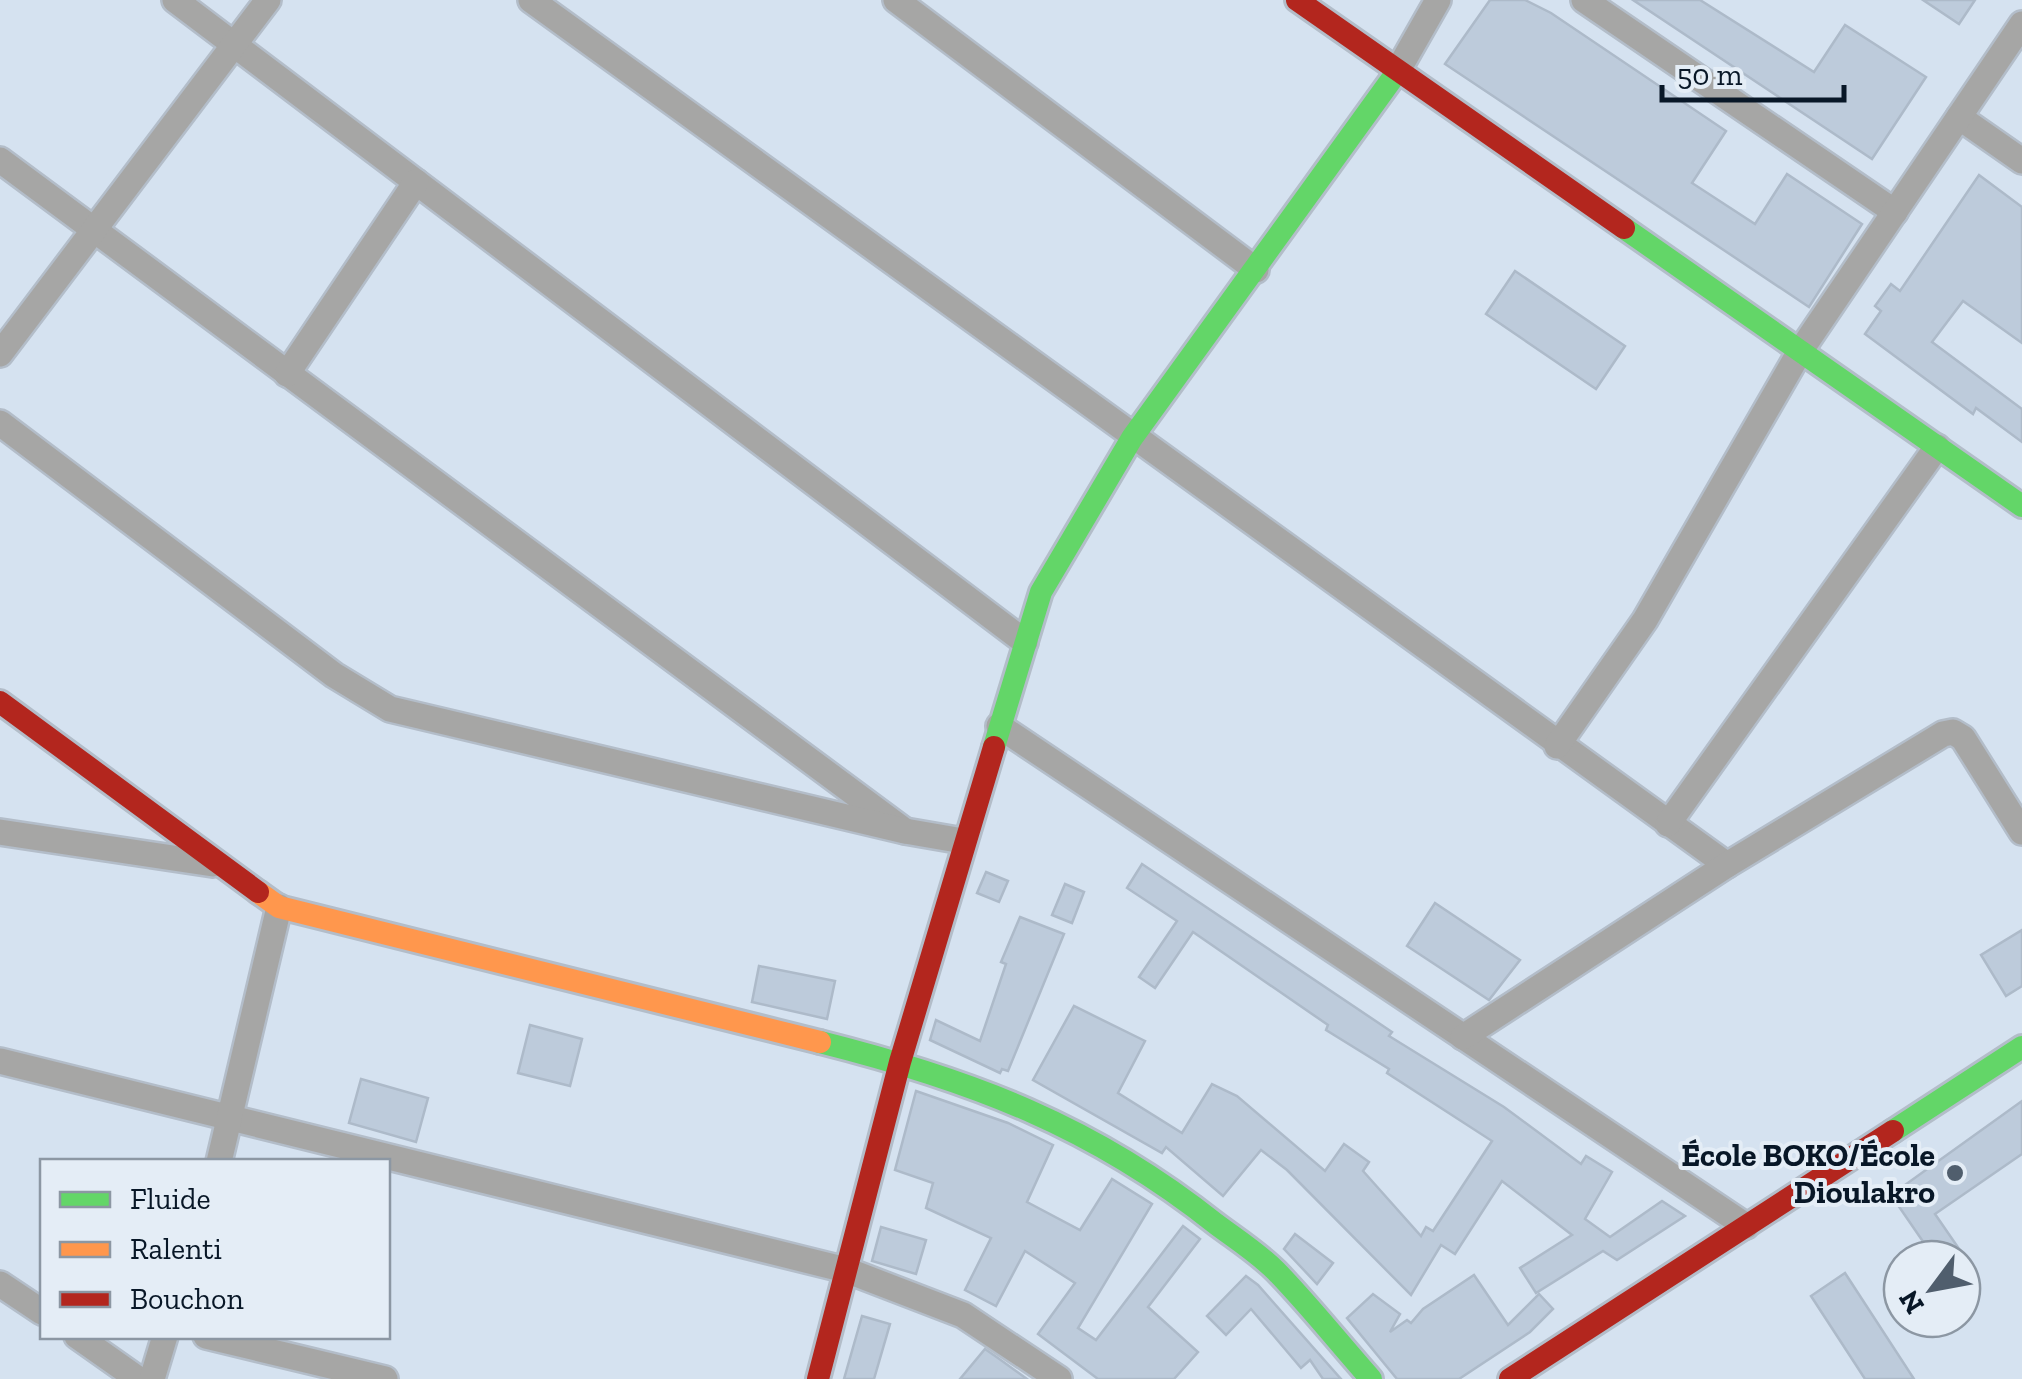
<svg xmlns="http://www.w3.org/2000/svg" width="2022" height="1379" viewBox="0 0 2022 1379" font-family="'Zilla Slab',serif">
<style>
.building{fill:#bdcbdb;stroke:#adbac9;stroke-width:2.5}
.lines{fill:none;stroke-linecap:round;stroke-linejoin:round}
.street-casing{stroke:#b3bdc9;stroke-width:30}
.fast-casing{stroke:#b3bdc9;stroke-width:28}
.slow-casing{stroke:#b3bdc9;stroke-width:28}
.jam-casing{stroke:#b3bdc9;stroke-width:28}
.street{stroke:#a6a6a5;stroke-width:25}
.fast{stroke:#63d668;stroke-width:22}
.slow{stroke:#ff974d;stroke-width:22}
.jam{stroke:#b3261e;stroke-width:22}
.poi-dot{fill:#505e6d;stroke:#e4edf6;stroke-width:4}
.labels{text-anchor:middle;stroke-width:8;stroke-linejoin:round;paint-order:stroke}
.poi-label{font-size:32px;font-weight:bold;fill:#081727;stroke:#e4edf6;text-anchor:end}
</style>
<rect width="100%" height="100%" fill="#d5e2f0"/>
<!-- building -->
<g class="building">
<path d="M 1490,0 L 1525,0 L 1551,13 L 1726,131 L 1692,183 L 1755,224 L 1787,174 L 1862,224 L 1809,307 L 1445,64 Z"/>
<path d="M 1633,0 L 1700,0 L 1814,72 L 1845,25 L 1926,77 L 1872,159 Z"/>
<path d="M 1923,0 L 1975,0 L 1959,24 Z"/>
<path d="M 1979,175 L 2022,207 L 2022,343 L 1963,301 L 1932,342 L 2022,409 L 2022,442 L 1976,408 L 1973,414 L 1865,334 L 1881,311 L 1875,306 L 1891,284 L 1900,291 Z"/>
<path d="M 1515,271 L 1625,346 L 1596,389 L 1486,314 Z"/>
<path d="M 1142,864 L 1392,1032 L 1389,1036 L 1504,1107 L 1581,1164 L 1586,1156 L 1612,1172 L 1585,1219 L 1610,1237 L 1662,1201 L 1685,1216 L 1617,1260 L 1603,1251 L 1536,1293 L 1520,1268 L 1572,1235 L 1502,1181 L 1455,1254 L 1441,1245 L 1411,1295 L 1287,1170 L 1261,1150 L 1223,1196 L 1166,1147 L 1162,1153 L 1033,1080 L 1074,1006 L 1145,1041 L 1118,1093 L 1182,1133 L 1212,1084 L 1237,1096 L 1325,1171 L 1344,1144 L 1369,1162 L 1363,1171 L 1421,1236 L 1426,1227 L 1433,1231 L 1492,1141 L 1387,1073 L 1389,1069 L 1326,1030 L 1328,1025 L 1193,932 L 1155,988 L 1139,977 L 1177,921 L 1127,888 Z"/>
<path d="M 986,872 L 1008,881 L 999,902 L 977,893 Z"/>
<path d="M 1065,884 L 1084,892 L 1072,923 L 1052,915 Z"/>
<path d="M 1435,903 L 1520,960 L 1489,1000 L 1407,946 Z"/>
<path d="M 1020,917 L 1064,934 L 1008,1071 L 1002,1069 L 1000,1073 L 930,1040 L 936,1020 L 980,1041 L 1006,964 L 1001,962 Z"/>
<path d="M 2022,930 L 2022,986 L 2006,996 L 1981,955 Z"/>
<path d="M 759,966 L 835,981 L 827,1019 L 752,1002 Z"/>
<path d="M 530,1025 L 582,1039 L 570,1086 L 518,1073 Z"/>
<path d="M 361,1079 L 428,1098 L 416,1142 L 349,1123 Z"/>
<path d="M 916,1091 L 1008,1123 L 1053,1145 L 1027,1202 L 1080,1230 L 1112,1179 L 1152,1204 L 1078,1328 L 1096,1340 L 1183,1226 L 1200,1239 L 1148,1307 L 1198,1352 L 1174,1379 L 1098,1379 L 1038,1334 L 1075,1283 L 1025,1251 L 996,1306 L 965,1290 L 991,1238 L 926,1208 L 933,1183 L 895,1170 Z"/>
<path d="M 2022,1101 L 2022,1154 L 1935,1214 L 1966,1259 L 1935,1259 L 1891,1195 Z"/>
<path d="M 881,1227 L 926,1240 L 916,1274 L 872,1261 Z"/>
<path d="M 1295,1234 L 1333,1263 L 1317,1284 L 1284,1249 Z"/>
<path d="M 1845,1273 L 1914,1379 L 1865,1379 L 1811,1296 Z"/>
<path d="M 1474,1275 L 1508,1325 L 1539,1294 L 1553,1309 L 1530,1332 L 1459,1379 L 1397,1379 L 1347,1318 L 1373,1294 L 1400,1314 L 1390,1332 L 1407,1320 L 1411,1323 L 1423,1309 Z"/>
<path d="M 1246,1276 L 1258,1285 L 1341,1379 L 1323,1379 L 1310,1360 L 1301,1368 L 1251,1309 L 1226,1335 L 1207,1316 Z"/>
<path d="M 862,1316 L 890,1324 L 874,1379 L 844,1379 Z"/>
<path d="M 985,1349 L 998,1358 L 1027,1379 L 960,1379 Z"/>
</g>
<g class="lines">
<!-- street casing -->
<g class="street-casing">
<g id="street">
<path d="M 175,0 L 1025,642"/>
<path d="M 531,0 L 1727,865"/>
<path d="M 896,0 L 1256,270"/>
<path d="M 1584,0 L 1895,212"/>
<path d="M 1397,72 L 1438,0"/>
<path d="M 1959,117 L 2022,161"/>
<path d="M 0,160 L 905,831"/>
<path d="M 0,354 L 268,0"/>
<path d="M 287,374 L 416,182"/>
<path d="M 0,423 L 334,675 L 390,709 L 905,831 L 963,841"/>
<path d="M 999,726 L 1746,1226"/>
<path d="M 1557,746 L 1645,620 L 1799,353 L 2022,24"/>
<path d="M 1668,824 L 1937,447"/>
<path d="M 0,832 L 213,864"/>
<path d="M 1463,1037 L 1727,865 L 1943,734 L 1953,732 L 1963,738 L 2022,832"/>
<path d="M 0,1061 L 846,1270 L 963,1315 L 1059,1379"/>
<path d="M 219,1162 L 279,907"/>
<path d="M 0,1284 L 42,1312"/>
<path d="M 77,1336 L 138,1379"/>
<path d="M 206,1336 L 385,1379"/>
<path d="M 152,1379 L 165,1336"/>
</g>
</g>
<!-- fast casing -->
<g class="fast-casing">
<g id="fast">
<path d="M 1624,228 L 2022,506"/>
<path d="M 994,747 L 1041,592 L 1132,438 L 1397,72"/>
<path d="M 820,1042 C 971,1080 1093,1126 1216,1224 C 1236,1239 1258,1253 1276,1271 C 1309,1305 1339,1343 1371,1379"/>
<path d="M 1893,1131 L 2022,1047"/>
</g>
</g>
<!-- slow casing -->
<g class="slow-casing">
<path id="slow" d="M 258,892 L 279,907 L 820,1042"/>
</g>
<!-- jam casing -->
<g class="jam-casing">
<g id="jam">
<path d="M 1297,0 L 1624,228"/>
<path d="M 0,702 L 258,892"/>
<path d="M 818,1379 L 900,1062 L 994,747"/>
<path d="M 1510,1379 L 1893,1131"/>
</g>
</g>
<!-- street -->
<use href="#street" class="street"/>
<!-- fast -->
<use href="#fast" class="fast"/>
<!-- slow -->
<use href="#slow" class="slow"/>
<!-- jam -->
<use href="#jam" class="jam"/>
</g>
<!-- markers -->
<circle class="poi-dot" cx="1955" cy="1173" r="10"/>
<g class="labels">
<!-- poi labels -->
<g class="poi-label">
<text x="1935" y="1166">École BOKO/École<tspan x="1935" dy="37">Dioulakro</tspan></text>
</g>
</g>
<!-- legend -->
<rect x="40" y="1159" width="350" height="180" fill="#e4edf6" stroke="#8c97a3" stroke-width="2.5"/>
<rect x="60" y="1192" width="50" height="15" fill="#63d668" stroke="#8c97a3" stroke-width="2.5"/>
<text x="130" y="1209" font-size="30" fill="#081727">Fluide</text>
<rect x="60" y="1242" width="50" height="15" fill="#ff974d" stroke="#8c97a3" stroke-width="2.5"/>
<text x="130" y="1259" font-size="30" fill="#081727">Ralenti</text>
<rect x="60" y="1292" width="50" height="15" fill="#b3261e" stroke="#8c97a3" stroke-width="2.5"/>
<text x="130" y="1309" font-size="30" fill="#081727">Bouchon</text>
<!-- north arrow -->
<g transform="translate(1932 1289) rotate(238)"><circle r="48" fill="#e4edf6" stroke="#8c97a3" stroke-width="2.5"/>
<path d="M0-8L18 38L0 25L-18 38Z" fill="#505e6d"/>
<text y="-15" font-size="28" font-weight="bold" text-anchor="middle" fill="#081727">N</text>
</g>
<!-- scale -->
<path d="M1662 85v15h182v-15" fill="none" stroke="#081727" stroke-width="5"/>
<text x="1677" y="85" font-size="30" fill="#081727" stroke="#e4edf6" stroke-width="8" paint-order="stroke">50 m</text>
</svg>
